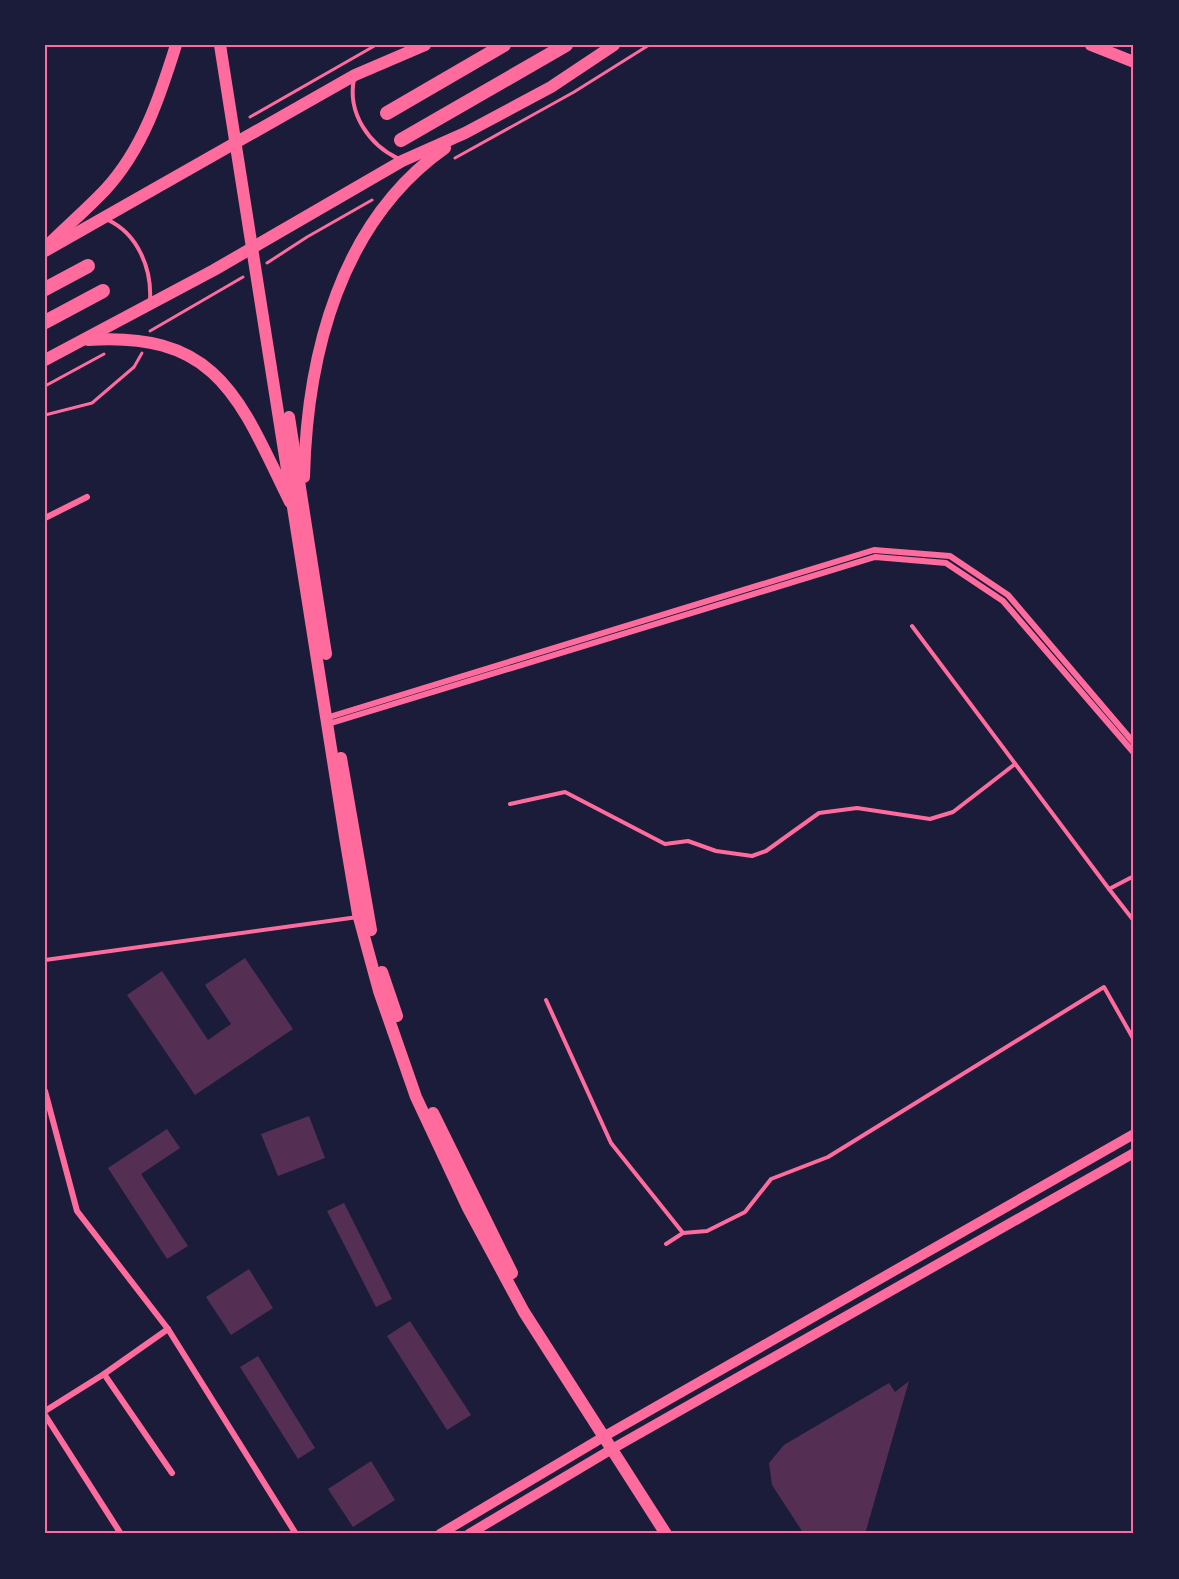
<svg xmlns="http://www.w3.org/2000/svg" width="1179" height="1579" viewBox="0 0 1179 1579" font-family="'Open Sans',sans-serif">
<style>
.building{fill:#542f53}
.lines{fill:none;stroke-linecap:round;stroke-linejoin:round}
.path{stroke:#ff6b9d;stroke-width:3}
.service{stroke:#ff6b9d;stroke-width:4}
.minor{stroke:#ff6b9d;stroke-width:6}
.tertiary{stroke:#ff6b9d;stroke-width:10}
.secondary{stroke:#ff6b9d;stroke-width:12}
.primary{stroke:#ff6b9d;stroke-width:12}
.trunk{stroke:#ff6b9d;stroke-width:14}
.neatline{fill:none;stroke:#ff6b9d;stroke-width:2}
</style>
<rect width="100%" height="100%" fill="#1b1b3a"/>
<!-- building -->
<g class="building">
<path d="M 245,958 L 293,1029 L 195,1095 L 127,995 L 162,971 L 208,1040 L 231,1024 L 205,985 Z"/>
<path d="M 309,1116 L 325,1158 L 278,1176 L 261,1134 Z"/>
<path d="M 167,1129 L 180,1148 L 141,1174 L 188,1246 L 167,1259 L 108,1168 Z"/>
<path d="M 344,1203 L 392,1299 L 376,1307 L 327,1211 Z"/>
<path d="M 249,1269 L 273,1308 L 231,1335 L 206,1297 Z"/>
<path d="M 410,1321 L 471,1415 L 447,1430 L 387,1336 Z"/>
<path d="M 258,1356 L 315,1448 L 298,1459 L 240,1367 Z"/>
<path d="M 909,1381 L 865,1534 L 804,1534 L 772,1485 L 769,1463 L 784,1445 L 889,1383 L 895,1392 Z"/>
<path d="M 371,1461 L 395,1500 L 353,1527 L 328,1489 Z"/>
</g>
<g class="lines">
<!-- path -->
<g class="path">
<path d="M 250,117 L 376,45"/>
<path d="M 455,158 L 574,92 L 649,45"/>
<path d="M 267,263 L 307,237 L 372,200"/>
<path d="M 150,331 L 243,277"/>
<path d="M 45,386 L 104,354"/>
<path d="M 45,415 L 92,403 L 134,367 L 142,353"/>
</g>
<!-- service -->
<g class="service">
<path d="M 354,79 C 347,113 369,145 399,159"/>
<path d="M 108,220 C 138,234 152,269 150,301"/>
<path d="M 912,626 L 1109,889"/>
<path d="M 510,804 L 565,792 L 665,844 L 688,841 L 716,851 L 752,856 L 766,851 L 819,813 L 857,808 L 930,819 L 953,812 L 1015,764"/>
<path d="M 1134,876 L 1109,889 L 1134,921"/>
<path d="M 45,960 L 358,917"/>
<path d="M 546,1000 L 611,1143 L 683,1233"/>
<path d="M 666,1244 L 683,1233 L 707,1231 L 745,1212 L 771,1179 L 828,1157 L 1104,987 L 1134,1040"/>
</g>
<!-- minor -->
<g class="minor">
<path d="M 45,518 L 87,497"/>
<path d="M 326,718 L 874,550 L 950,556 L 1008,595 L 1134,743"/>
<path d="M 328,724 L 875,557 L 946,563 L 1003,601 L 1134,753"/>
<path d="M 45,1091 L 77,1211 L 168,1329 L 296,1534"/>
<path d="M 104,1374 L 172,1473"/>
<path d="M 45,1411 L 104,1374 L 168,1329"/>
<path d="M 45,1415 L 121,1534"/>
</g>
<!-- tertiary -->
<g class="tertiary">
<path d="M 440,1534 L 610,1433 L 1134,1134"/>
<path d="M 469,1534 L 612,1449 L 1134,1153"/>
</g>
<!-- secondary -->
<path class="secondary" d="M 1091,45 L 1134,62"/>
<!-- primary -->
<g class="primary">
<path d="M 220,45 L 345,837 L 358,914 L 379,991 L 416,1097 L 468,1208 L 524,1312 L 666,1534"/>
<path d="M 48,245 C 67,226 87,209 105,190 C 143,149 160,96 176,45"/>
<path d="M 45,251 L 355,75 L 425,45"/>
<path d="M 88,340 C 220,331 240,401 290,502"/>
<path d="M 45,360 L 214,270 L 402,161 L 465,133 L 551,87 L 614,45"/>
<path d="M 289,417 L 326,654"/>
<path d="M 304,477 C 307,355 340,222 445,148"/>
<path d="M 341,758 L 371,930"/>
<path d="M 382,972 L 397,1016"/>
<path d="M 433,1113 L 512,1273"/>
</g>
<!-- trunk -->
<g class="trunk">
<path d="M 387,113 L 504,45"/>
<path d="M 401,140 L 566,45"/>
<path d="M 45,289 L 88,266"/>
<path d="M 45,322 L 103,291"/>
</g>
</g>
<!-- border -->
<rect width="1179" height="1579" fill="none" stroke="#1b1b3a" stroke-width="93"/>
<rect x="46" y="46" width="1086" height="1486" class="neatline"/>
</svg>
